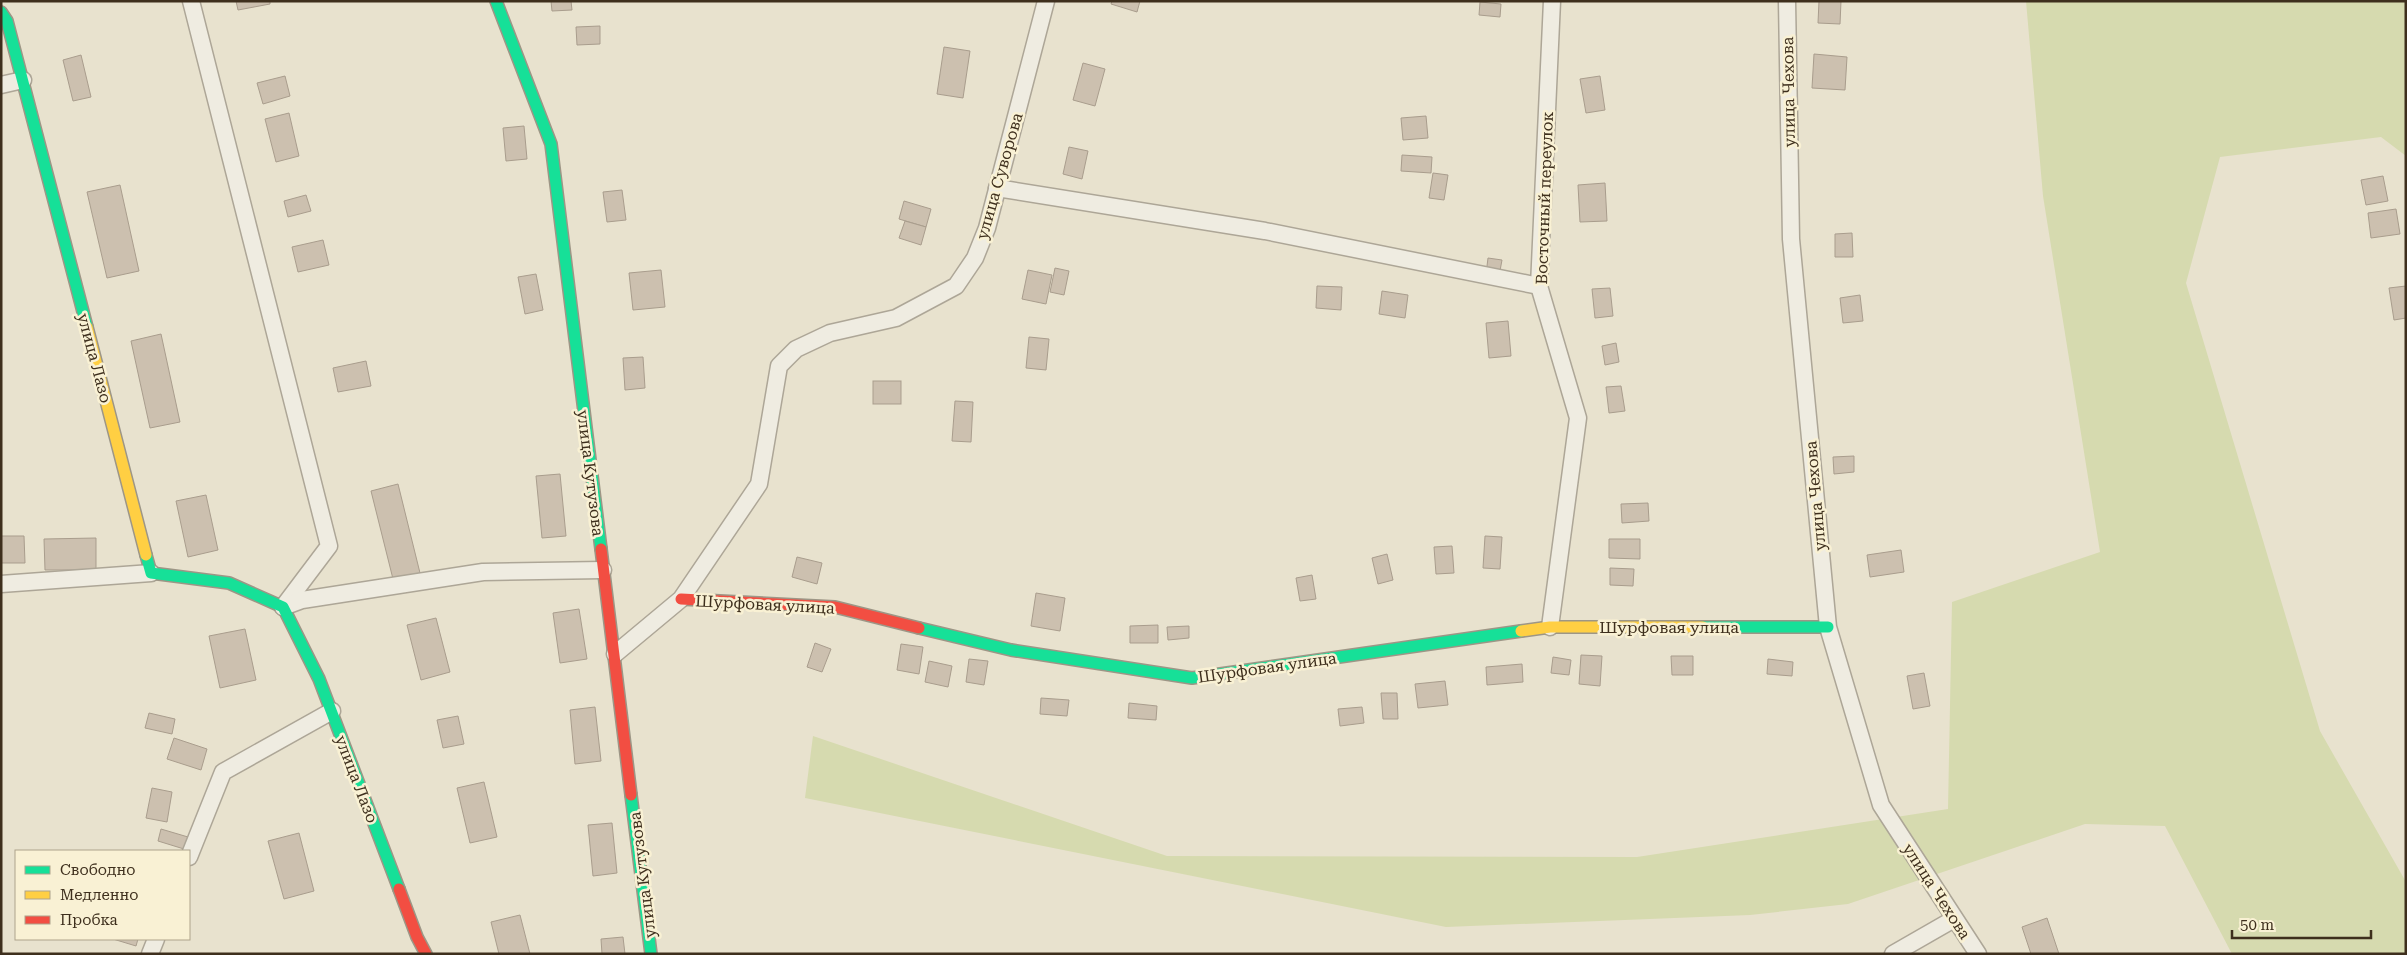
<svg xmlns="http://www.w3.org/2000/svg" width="2407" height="955" viewBox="0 0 2407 955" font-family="'Roboto Serif',serif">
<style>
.green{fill:#d6daaf}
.building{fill:#ccc0af;stroke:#a99d8d}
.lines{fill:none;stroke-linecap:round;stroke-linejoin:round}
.street-casing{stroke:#ada697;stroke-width:19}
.fast-casing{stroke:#9d9686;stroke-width:14}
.slow-casing{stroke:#9d9686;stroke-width:14}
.jam-casing{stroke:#9d9686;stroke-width:14}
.street{stroke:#efece1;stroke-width:16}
.fast{stroke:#16e098;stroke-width:11}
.slow{stroke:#ffcf43;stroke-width:11}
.jam{stroke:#f24e42;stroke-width:11}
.labels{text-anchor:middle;stroke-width:5;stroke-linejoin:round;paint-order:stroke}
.street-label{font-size:16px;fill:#3e2f1d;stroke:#f9f1d4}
</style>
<rect width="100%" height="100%" fill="#e8e2ce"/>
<!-- green -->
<path class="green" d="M 2026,1 L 2406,1 L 2406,156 L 2381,137 L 2220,157 L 2186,283 L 2320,731 L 2406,882 L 2406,954 L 2232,954 L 2165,826 L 2085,824 L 1848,904 L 1750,915 L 1446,927 L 805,798 L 813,736 L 1167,856 L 1637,857 L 1948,809 L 1952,602 L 2100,552 L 2043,196 Z"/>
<!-- building -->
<g class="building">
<path d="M 236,1 L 270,1 L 270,4 L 238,10 Z"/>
<path d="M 551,1 L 571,1 L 572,10 L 552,11 Z"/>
<path d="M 1112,1 L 1140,1 L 1137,12 L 1111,4 Z"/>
<path d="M 1819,1 L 1841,1 L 1840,24 L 1818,23 Z"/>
<path d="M 1480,2 L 1501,4 L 1500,17 L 1479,15 Z"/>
<path d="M 600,26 L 600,44 L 577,45 L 576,27 Z"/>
<path d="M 944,47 L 970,51 L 963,98 L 937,94 Z"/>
<path d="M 1814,54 L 1847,57 L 1845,90 L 1812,88 Z"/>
<path d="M 81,55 L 91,97 L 73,101 L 63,60 Z"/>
<path d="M 1083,63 L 1105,69 L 1095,106 L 1073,100 Z"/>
<path d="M 285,76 L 290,96 L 263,104 L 257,83 Z"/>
<path d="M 1600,76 L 1605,110 L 1586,113 L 1580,79 Z"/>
<path d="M 289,113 L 299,156 L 276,162 L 265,119 Z"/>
<path d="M 1426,116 L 1428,138 L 1403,140 L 1401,118 Z"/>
<path d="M 524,126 L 527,159 L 506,161 L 503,128 Z"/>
<path d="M 1069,147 L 1088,151 L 1082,179 L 1063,174 Z"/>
<path d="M 1402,155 L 1432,157 L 1431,173 L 1401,171 Z"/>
<path d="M 1433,173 L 1448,175 L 1444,200 L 1429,198 Z"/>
<path d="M 2383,176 L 2388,201 L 2366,205 L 2361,180 Z"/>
<path d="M 1605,183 L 1607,221 L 1580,222 L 1578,185 Z"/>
<path d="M 120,185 L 139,271 L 107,278 L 87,192 Z"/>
<path d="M 622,190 L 626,220 L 607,222 L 603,192 Z"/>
<path d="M 306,195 L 311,211 L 288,217 L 284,201 Z"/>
<path d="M 904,201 L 931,209 L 926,227 L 899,219 Z"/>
<path d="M 2396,209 L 2400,234 L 2371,238 L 2368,213 Z"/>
<path d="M 905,221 L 926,227 L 921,245 L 899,238 Z"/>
<path d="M 1852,233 L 1853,257 L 1835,257 L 1835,234 Z"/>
<path d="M 323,240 L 329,265 L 298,272 L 292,247 Z"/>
<path d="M 1488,258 L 1502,260 L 1499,276 L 1486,274 Z"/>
<path d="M 1055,268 L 1069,271 L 1064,295 L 1050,292 Z"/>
<path d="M 661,270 L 665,307 L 633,310 L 629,273 Z"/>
<path d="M 1028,270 L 1052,275 L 1046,304 L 1022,299 Z"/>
<path d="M 536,274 L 543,310 L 525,314 L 518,277 Z"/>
<path d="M 1317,286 L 1342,287 L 1341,310 L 1316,308 Z"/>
<path d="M 2406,286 L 2406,318 L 2394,320 L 2389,288 Z"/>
<path d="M 1610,288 L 1613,316 L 1595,318 L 1592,289 Z"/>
<path d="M 1382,291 L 1408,295 L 1405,318 L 1379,314 Z"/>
<path d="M 1860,295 L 1863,321 L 1843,323 L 1840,298 Z"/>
<path d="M 1508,321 L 1511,356 L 1489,358 L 1486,323 Z"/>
<path d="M 161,334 L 180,422 L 150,428 L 131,341 Z"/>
<path d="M 1029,337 L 1049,339 L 1046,370 L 1026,368 Z"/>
<path d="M 1616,343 L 1619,362 L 1605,365 L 1602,346 Z"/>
<path d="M 643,357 L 645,388 L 625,390 L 623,358 Z"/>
<path d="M 366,361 L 371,386 L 338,392 L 333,368 Z"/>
<rect x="873" y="381" width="28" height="23"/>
<path d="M 1621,386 L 1625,411 L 1609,413 L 1606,387 Z"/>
<path d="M 955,401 L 973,402 L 971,442 L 952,441 Z"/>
<path d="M 1854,456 L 1854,472 L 1834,474 L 1833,457 Z"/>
<path d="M 560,474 L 566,536 L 542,538 L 536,476 Z"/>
<path d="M 398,484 L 420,573 L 393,579 L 371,491 Z"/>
<path d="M 206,495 L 218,550 L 188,557 L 176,501 Z"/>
<path d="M 1648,503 L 1649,521 L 1622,523 L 1621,504 Z"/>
<path d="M 1,536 L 24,536 L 25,563 L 1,563 Z"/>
<path d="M 1485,536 L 1502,537 L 1500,569 L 1483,568 Z"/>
<path d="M 96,538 L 96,570 L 45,570 L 44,539 Z"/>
<path d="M 1609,539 L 1640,539 L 1640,559 L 1609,558 Z"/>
<path d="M 1452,546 L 1454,573 L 1436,574 L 1434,547 Z"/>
<path d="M 1901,550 L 1904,572 L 1870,577 L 1867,555 Z"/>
<path d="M 1387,554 L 1393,580 L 1378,584 L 1372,558 Z"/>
<path d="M 797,557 L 822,563 L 817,584 L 792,577 Z"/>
<path d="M 1610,568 L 1634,569 L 1633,586 L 1610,585 Z"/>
<path d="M 1312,575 L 1316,599 L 1300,601 L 1296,578 Z"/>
<path d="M 1036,593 L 1065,598 L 1060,631 L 1031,626 Z"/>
<path d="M 579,609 L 587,659 L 560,663 L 553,613 Z"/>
<path d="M 436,618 L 450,672 L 421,680 L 407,625 Z"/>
<path d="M 1158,625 L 1158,643 L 1130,643 L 1130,626 Z"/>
<path d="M 1189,626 L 1189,638 L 1168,640 L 1167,627 Z"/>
<path d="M 245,629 L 256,680 L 220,688 L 209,636 Z"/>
<path d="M 815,643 L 831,649 L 822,672 L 807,667 Z"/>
<path d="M 901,644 L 923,647 L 919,674 L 897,670 Z"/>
<path d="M 1581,655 L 1602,656 L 1600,686 L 1579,684 Z"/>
<path d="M 1671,656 L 1693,656 L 1693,675 L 1672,675 Z"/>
<path d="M 1553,657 L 1571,660 L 1569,675 L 1551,673 Z"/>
<path d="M 969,659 L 988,661 L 984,685 L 966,682 Z"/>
<path d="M 1768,659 L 1793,662 L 1792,676 L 1767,674 Z"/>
<path d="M 929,661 L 952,666 L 948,687 L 925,682 Z"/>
<path d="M 1522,664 L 1523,682 L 1487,685 L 1486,667 Z"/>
<path d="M 1924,673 L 1930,706 L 1913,709 L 1907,676 Z"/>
<path d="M 1445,681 L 1448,705 L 1418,708 L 1415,684 Z"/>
<path d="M 1381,693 L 1397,693 L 1398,719 L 1383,719 Z"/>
<path d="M 1041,698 L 1069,700 L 1067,716 L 1040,714 Z"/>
<path d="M 1129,703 L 1157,706 L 1156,720 L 1128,718 Z"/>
<path d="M 595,707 L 601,761 L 575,764 L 570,710 Z"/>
<path d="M 1362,707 L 1364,723 L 1340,726 L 1338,709 Z"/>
<path d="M 149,713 L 175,719 L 172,734 L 145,728 Z"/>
<path d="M 458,716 L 464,744 L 443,748 L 437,720 Z"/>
<path d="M 174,738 L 207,749 L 201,770 L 167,759 Z"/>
<path d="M 484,782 L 497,837 L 470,843 L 457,788 Z"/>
<path d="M 152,788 L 172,792 L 167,822 L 146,818 Z"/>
<path d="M 612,823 L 617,873 L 593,876 L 588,825 Z"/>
<path d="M 161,829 L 188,837 L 184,849 L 158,841 Z"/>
<path d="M 299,833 L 314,891 L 284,899 L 268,841 Z"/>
<path d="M 520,915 L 530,954 L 499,954 L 491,922 Z"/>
<path d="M 2047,918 L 2059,954 L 2031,954 L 2022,927 Z"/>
<path d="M 623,937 L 625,954 L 602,954 L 601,939 Z"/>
<path d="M 113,939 L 138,939 L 136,946 Z"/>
</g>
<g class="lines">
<!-- street casing -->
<g class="street-casing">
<g id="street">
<path d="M 191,1 L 329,546 L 283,607"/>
<path d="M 1787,1 L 1791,239 L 1828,627 L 1881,805 L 1978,954"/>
<path d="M 1,85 L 23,80"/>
<path d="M 997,188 L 1265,231 L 1539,286"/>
<path d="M 1,584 L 151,573"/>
<path d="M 283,607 L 302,600 L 483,572 L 603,570"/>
<path d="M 1550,627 L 1578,418 L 1539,286 L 1552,1"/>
<path d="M 615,654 L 681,599 L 759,484 L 779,366 L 796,349 L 830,333 L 896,318 L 956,286 L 975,258 L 987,228 L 1046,1"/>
<path d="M 189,857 L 223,772 L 332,711"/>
<path d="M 150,954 L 156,939"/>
<path d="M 1893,954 L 1954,919"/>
</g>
</g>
<!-- fast casing -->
<g class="fast-casing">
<g id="fast">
<path d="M 496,1 L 551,144 L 601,549"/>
<path d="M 1,12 L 7,21 L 87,327"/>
<path d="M 146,555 L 151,573 L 229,583 L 283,607 L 319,679 L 399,889"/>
<path d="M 1703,627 L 1828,627"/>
<path d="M 919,628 L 1011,650 L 1192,678 L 1521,631"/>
<path d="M 631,795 L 651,954"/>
</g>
</g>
<!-- slow casing -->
<g class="slow-casing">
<g id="slow">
<path d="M 87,327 L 146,555"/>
<path d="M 1521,631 L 1550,627 L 1703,627"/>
</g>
</g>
<!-- jam casing -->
<g class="jam-casing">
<g id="jam">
<path d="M 601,549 L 631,795"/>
<path d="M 681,599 L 835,607 L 919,628"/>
<path d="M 399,889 L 417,937 L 426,954"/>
</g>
</g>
<!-- street -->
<use href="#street" class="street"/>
<!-- fast -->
<use href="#fast" class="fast"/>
<!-- slow -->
<use href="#slow" class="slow"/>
<!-- jam -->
<use href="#jam" class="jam"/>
</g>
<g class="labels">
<!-- street labels -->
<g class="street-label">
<text transform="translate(1788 92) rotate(-91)" y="6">улица Чехова</text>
<text transform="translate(999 176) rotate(-74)" y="6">улица Суворова</text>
<text transform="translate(1544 198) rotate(-88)" y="6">Восточный переулок</text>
<text transform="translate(95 358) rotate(75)" y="6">улица Лазо</text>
<text transform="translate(591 473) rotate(83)" y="6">улица Кутузова</text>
<text transform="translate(1815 496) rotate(-95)" y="6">улица Чехова</text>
<text transform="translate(765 604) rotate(3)" y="6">Шурфовая улица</text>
<text x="1669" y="633">Шурфовая улица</text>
<text transform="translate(1267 667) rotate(-8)" y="6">Шурфовая улица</text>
<text transform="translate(357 779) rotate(69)" y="6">улица Лазо</text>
<text transform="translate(642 875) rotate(-97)" y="6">улица Кутузова</text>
<text transform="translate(1937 891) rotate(57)" y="6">улица Чехова</text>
</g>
</g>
<!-- border -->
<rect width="2407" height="955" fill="none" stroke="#3e2f1d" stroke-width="5"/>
<!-- legend -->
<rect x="15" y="850" width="175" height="90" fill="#f9f1d4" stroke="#aea38b"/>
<rect x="25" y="866" width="25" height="8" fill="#16e098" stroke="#aea38b"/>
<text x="60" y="875" font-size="15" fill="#3e2f1d">Свободно</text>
<rect x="25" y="891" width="25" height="8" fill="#ffcf43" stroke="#aea38b"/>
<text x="60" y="900" font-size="15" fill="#3e2f1d">Медленно</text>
<rect x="25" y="916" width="25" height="8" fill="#f24e42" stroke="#aea38b"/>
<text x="60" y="925" font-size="15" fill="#3e2f1d">Пробка</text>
<!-- scale -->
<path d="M2232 930v8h139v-8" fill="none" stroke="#3e2f1d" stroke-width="2.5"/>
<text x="2240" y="930" font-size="15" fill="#3e2f1d" stroke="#f9f1d4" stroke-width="4" paint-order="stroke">50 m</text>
</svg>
